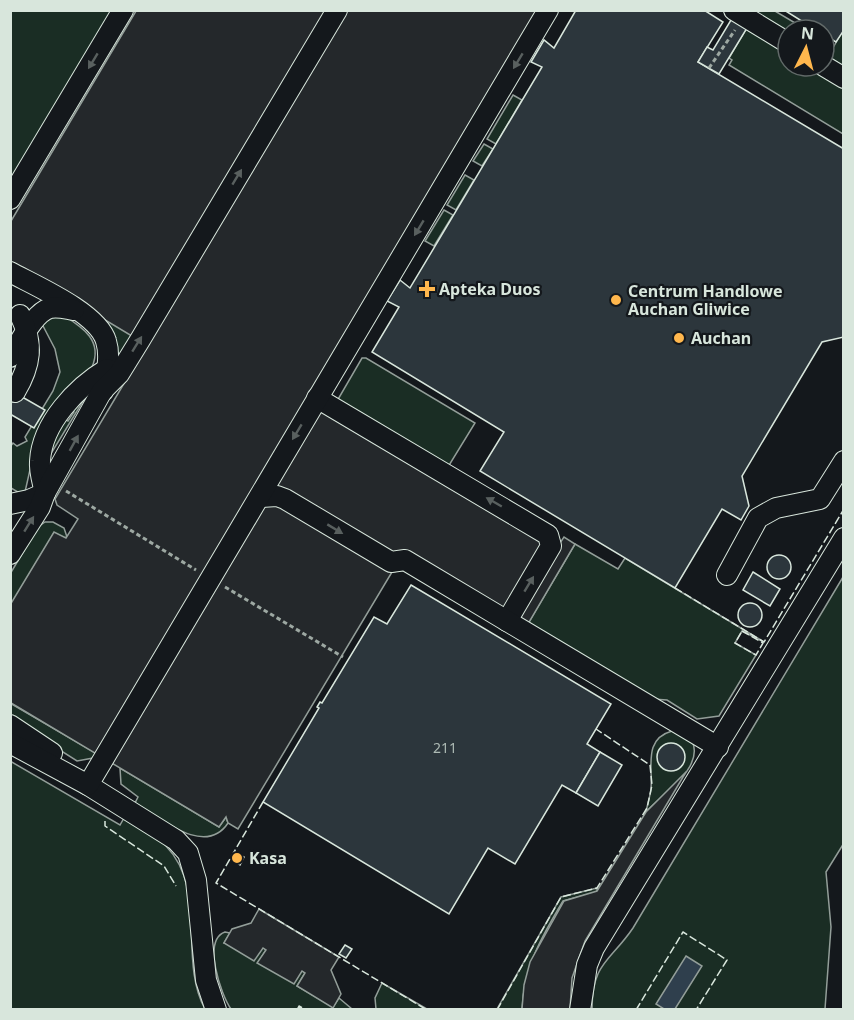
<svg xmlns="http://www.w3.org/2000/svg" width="854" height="1020" viewBox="0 0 854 1020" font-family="'Noto Sans',sans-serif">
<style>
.green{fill:#1a2d24;stroke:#939e99;stroke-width:1.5}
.parking{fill:#24282b;stroke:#939e99;stroke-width:1.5}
.water{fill:#2f3f4d;stroke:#939e99;stroke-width:1.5}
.building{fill:#2c363c;stroke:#d8e6dc;stroke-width:1.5}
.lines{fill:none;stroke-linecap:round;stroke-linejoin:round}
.minor-casing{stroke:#d8e6dc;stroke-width:22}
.path{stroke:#9da8a2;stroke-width:3;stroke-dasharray:4.5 3;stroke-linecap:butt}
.minor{stroke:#14181c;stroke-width:20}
.fence{stroke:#d8e6dc;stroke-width:1.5;stroke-dasharray:8 3;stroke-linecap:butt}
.oneway{fill:#59605f}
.poi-dot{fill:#ffb74d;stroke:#14181c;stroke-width:2}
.labels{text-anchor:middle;stroke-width:4.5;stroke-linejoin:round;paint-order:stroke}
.number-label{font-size:14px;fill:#adbab4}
.poi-label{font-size:16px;font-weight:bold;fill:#d8e6dc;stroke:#14181c;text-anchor:start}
</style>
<rect width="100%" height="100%" fill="#14181c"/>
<!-- green -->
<g class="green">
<path d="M 10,11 L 112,11 L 10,181 Z"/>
<path d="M 751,11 L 775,11 L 807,30 L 788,30 L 788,33 Z"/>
<path d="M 746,29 L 788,54 L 785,59 L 788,66 L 807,66 L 843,88 L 843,134 L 729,65 L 732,60 L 729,58 Z"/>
<path d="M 843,30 L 843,66 L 824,54 L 824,40 L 834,46 Z"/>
<path d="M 513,95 L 522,100 L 496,144 L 487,139 Z"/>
<path d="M 484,144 L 493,149 L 482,166 L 473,161 Z"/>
<path d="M 465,175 L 474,180 L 456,210 L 447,205 Z"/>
<path d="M 444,210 L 453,215 L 434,246 L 425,241 Z"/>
<path d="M 11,263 L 132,335 L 119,356 L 118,356 Z"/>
<path d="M 60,313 C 80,326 104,339 92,367 L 36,443 L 25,492 L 21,494 L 11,488 L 10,447 L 13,443 L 17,446 L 27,441 L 25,437 L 53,391 L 60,372 L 55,349 L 42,324 L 43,319 Z"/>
<path d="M 362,358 L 366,358 L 475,423 L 448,467 L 337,401 Z"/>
<path d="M 91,388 L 49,457 L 47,450 L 64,419 L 68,421 L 74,412 L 70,409 Z"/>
<path d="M 45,522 L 53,522 L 64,528 L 67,537 L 64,538 L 54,533 L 11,605 L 10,574 L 38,527 Z"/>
<path d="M 575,544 L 618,569 L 625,558 L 764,642 L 742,631 L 735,643 L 756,655 L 719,716 L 697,719 L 667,700 L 652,699 L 527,625 Z"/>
<path d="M 843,577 L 844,843 L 826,872 L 831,927 L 825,1009 L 592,1010 C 592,962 610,962 633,928 Z"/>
<path d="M 10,703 L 94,752 L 102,743 L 93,758 L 77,761 L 11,719 Z"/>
<path d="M 672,731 L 692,741 C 705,768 661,795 646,812 C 647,806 650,797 651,789 C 653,767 643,739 672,731 Z"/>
<path d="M 10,761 L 120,825 L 124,818 C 138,827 155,835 166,846 C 208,889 178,960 205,1009 L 11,1009 Z"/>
<path d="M 120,768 L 219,827 L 226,817 L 228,823 C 205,858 159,817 135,803 L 138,797 L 121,784 Z"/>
<path d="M 597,888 L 597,892 L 563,901 C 542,936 524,967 522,1009 L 497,1009 L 561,897 Z"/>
<path d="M 225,932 L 230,933 L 224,943 L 262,947 L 266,950 L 258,963 L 302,971 L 305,973 L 297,986 L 333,1007 L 339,998 L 352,1009 L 231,1009 C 221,995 202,940 225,932 Z"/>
<path d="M 382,983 L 427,1009 L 376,1009 L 375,998 Z"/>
</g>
<!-- parking -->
<g class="parking">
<path d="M 136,11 L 540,11 L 308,396 L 556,549 L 564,537 L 575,544 L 528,624 L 404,570 L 392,572 L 238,829 L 228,823 L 226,817 L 219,827 L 11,703 L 10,605 L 54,532 L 66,538 L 78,519 L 57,505 L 55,499 L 147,345 L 10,263 L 11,221 Z"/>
<path d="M 686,772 L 585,941 L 572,978 L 570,1009 L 522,1009 L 524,985 L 530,962 L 564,901 L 597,891 L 646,812 Z"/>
<path d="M 259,909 L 339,957 L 331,970 L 341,994 L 333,1008 L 297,986 L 305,973 L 302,971 L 294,984 L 257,963 L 266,950 L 263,948 L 254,961 L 224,943 L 232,929 L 251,923 Z"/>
</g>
<!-- water -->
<path class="water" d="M 686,956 L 702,966 L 675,1009 L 664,1009 L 656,1004 Z"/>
<!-- building -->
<g class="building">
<path d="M 576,10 L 704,10 L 723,22 L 698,62 L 844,149 L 844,337 L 822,342 L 742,476 L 749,506 L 741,520 L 722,509 L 675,588 L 480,471 L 504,432 L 372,352 L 399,307 L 387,301 L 400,280 L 410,288 L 542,67 L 531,62 L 544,40 L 554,48 Z"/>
<path d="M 737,10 L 758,10 L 719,74 L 698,62 L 707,47 L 713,50 Z"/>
<path d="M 784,10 L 844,10 L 844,30 L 836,42 L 824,35 L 824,30 L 816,30 Z"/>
<path d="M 10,390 L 45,410 L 34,428 L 10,414 Z"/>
<circle cx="779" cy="567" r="12"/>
<path d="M 753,572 L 780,589 L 770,606 L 743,590 Z"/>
<path d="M 411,585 L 611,704 L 587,744 L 600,752 L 576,793 L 562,785 L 515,864 L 488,848 L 449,914 L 263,802 L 319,708 L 317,707 L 320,702 L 322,703 L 374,617 L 387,624 Z"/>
<circle cx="750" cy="615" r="12"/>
<circle cx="671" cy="757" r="14"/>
<path d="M 600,752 L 622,765 L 598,806 L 576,793 Z"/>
<path d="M 235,852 L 244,857 L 240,865 L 231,859 Z"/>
<path d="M 345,945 L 352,949 L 346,958 L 339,954 Z"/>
</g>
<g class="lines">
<!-- minor casing -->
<g class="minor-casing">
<g id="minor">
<path d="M 734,10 L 788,43"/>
<path d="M 824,66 L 844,78"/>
<path d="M 10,199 L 123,10"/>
<path d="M 10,272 C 36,286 98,313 106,341 C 111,357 106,375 103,391"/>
<path d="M 10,357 C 20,343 33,313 50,308 C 58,306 67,309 74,310"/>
<path d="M 15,392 C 31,365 34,344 20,315"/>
<path d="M 317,398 L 548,535 L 551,546 L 507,621"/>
<path d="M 45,493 C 43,483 39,472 40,461 C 42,423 77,387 107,369"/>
<path d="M 261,497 L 277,496 L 285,499 L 391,562 L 405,560 L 718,747"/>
<path d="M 10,504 L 29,500 L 45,493"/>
<path d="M 10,554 L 40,507 L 45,493 L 102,391 L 119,374 L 140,340 L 337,10"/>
<path d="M 727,575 L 758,518 L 776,508 L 820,499 L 844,461"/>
<path d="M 10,725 L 52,753"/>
<path d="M 10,743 L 88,785 L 176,840 L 188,853 L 196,880 L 206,980 L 216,1010"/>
<path d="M 88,785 L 548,10"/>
<path d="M 580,1010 L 587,965 L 594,948 L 844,538"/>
</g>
</g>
<!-- path -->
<g class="path">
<path d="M 709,68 L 735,30"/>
<path d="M 66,491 L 196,570"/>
<path d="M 225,587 L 343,657"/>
</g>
<!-- minor -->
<use href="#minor" class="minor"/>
<!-- fence -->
<g class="fence">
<path d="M 675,588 L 764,642 L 844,509"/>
<path d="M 742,631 L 763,643 L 756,655 L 735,643 Z"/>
<path d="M 263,802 L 216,883 L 427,1010"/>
<path d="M 105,821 L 105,826 L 164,866 L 176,886"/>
<path d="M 297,1010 L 299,1006 L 306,1010"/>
<path d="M 497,1010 L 561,897 L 597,888 L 647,808 L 652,785 L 650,765 L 596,729"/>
<path d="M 636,1010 L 683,932 L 727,960 L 696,1010"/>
</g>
</g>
<!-- one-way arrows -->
<defs><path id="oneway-solid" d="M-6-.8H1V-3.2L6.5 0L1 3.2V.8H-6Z" transform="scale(1.5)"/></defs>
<g class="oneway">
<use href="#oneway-solid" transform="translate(93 61) rotate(121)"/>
<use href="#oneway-solid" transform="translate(518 61) rotate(121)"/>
<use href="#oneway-solid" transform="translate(237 177) rotate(-59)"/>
<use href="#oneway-solid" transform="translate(419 228) rotate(121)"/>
<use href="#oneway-solid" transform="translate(137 344) rotate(-58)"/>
<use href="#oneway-solid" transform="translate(297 432) rotate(121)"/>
<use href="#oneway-solid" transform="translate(74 443) rotate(-61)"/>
<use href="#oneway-solid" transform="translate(494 502) rotate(-150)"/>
<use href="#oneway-solid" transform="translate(29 524) rotate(-58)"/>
<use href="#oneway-solid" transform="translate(335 529) rotate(31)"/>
<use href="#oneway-solid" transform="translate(529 584) rotate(-59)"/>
</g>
<!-- markers -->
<g class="poi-dot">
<path d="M424 280h6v6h6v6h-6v6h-6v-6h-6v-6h6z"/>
<circle cx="616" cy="300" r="6"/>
<circle cx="679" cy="338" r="6"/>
<circle cx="237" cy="858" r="6"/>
</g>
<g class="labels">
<!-- number labels -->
<g class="number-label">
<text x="445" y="753">211</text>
</g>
<!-- poi labels -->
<g class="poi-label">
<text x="439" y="295">Apteka Duos</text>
<text x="628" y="297">Centrum Handlowe<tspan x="628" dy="18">Auchan Gliwice</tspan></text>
<text x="691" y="344">Auchan</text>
<text x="249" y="864">Kasa</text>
</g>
</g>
<!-- border -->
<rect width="854" height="1020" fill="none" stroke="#d8e6dc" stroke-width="24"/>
<!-- north arrow -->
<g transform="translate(806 48) rotate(6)"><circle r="28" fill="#14181c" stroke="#626a69" stroke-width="1.5"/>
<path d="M0-4.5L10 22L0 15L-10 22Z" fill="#ffb74d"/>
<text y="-9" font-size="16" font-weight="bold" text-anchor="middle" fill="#d8e6dc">N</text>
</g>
</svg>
